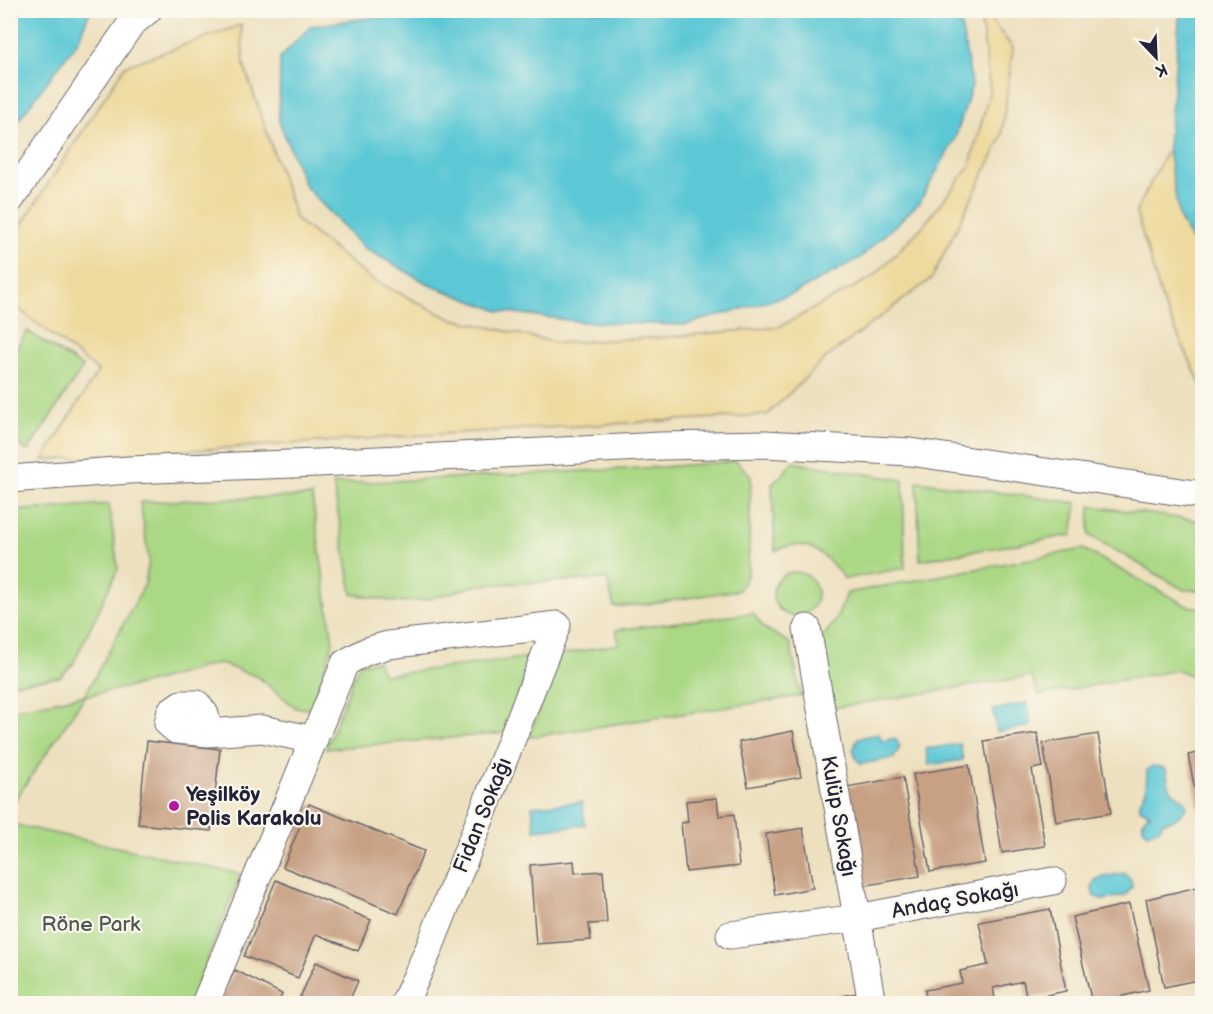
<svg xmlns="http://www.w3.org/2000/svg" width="1213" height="1014" viewBox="0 0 1213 1014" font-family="'Balsamiq Sans',sans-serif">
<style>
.green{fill:#abd885;stroke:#667d60;stroke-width:1.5}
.sand{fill:#eeda9e;stroke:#887e6c;stroke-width:1.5}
.water{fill:#5cc8d5;stroke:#3f7588;stroke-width:1.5}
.building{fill:#c8a185}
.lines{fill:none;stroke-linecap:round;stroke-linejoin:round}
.minor-casing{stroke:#696469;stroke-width:29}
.minor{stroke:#fff;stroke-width:27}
.poi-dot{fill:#b5179e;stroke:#fbf7ec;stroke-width:2}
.labels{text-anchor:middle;stroke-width:4.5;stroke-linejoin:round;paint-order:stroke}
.poi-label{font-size:21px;font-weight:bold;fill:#22223b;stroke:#fbf7ec;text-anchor:start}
.street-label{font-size:21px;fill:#22223b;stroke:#fbf7ec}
.park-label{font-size:21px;fill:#4b5951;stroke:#fbf7ec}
</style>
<rect width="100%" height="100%" fill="#fbf7ec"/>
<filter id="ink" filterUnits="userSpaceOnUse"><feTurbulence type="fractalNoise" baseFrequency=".0167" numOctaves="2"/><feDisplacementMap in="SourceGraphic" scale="12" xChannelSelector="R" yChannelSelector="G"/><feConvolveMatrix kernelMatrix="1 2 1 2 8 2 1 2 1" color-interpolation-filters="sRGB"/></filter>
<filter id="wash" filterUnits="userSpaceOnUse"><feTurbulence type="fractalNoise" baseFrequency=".008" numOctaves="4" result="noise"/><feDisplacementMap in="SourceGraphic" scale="24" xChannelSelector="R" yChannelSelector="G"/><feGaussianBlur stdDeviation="1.35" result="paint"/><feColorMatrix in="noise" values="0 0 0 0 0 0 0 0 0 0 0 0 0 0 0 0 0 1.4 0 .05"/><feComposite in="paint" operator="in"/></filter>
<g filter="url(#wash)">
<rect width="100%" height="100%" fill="#ede0be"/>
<!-- green -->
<g class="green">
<path d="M 27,331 L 83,367 L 28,451 L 10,439 L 11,357 Z"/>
<path d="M 736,461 L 751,476 L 748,574 L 739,590 L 648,604 L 614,607 L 607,579 L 478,585 L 425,600 L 397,602 L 352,594 L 333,484 L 663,467 Z"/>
<path d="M 792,462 L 903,480 L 905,568 L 845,579 C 826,555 806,534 775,551 L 772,484 L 783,474 Z"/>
<path d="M 917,481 L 1077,503 L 1072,535 L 920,560 Z"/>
<path d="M 312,496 L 333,643 L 312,709 L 296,708 L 258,677 L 218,663 L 148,683 L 85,696 L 11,806 L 11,710 L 85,695 L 145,584 L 149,561 L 140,502 Z"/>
<path d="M 109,504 L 118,569 L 73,664 L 60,677 L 11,684 L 11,511 Z"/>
<path d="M 1090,506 L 1202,521 L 1202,590 L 1184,590 L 1089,535 Z"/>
<path d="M 1083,549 L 1189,607 L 1202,607 L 1202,675 L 1192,676 L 1178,670 L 1039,695 L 1031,676 L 833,708 L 819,640 C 836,624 839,614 847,593 Z"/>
<circle cx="795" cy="594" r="22"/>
<path d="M 753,613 L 764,628 L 790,643 L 801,696 L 529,737 L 560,655 L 619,644 L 616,630 Z"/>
<path d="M 533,657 L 504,733 L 326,749 L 355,673 L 360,664 L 377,661 L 384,675 Z"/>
<path d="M 11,824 L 241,874 L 190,1003 L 11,1003 Z"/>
</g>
<!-- sand -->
<g class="sand">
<path d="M 980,11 L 984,11 L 1013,48 L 1001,139 L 932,278 L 826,358 L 767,415 L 457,433 L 43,460 L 98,371 L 11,303 L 11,241 L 125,66 L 241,25 L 244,65 L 296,219 L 371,279 L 449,318 L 558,343 L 668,337 L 779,327 L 873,277 L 923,226 L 970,166 L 990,90 Z"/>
<path d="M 1168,149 L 1179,217 L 1202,260 L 1202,387 L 1163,303 L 1136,212 Z"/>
</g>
<!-- water -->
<g class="water">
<path d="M 11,10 L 90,11 L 78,41 L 11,130 Z"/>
<path d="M 422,11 L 952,11 L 961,25 L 972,85 L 955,139 L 919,203 L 860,258 L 793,294 L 685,325 L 583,322 L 499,311 L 432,286 L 364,248 L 305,186 L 279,121 L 280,58 L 311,26 L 368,18 L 419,14 Z"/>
<path d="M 1180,11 L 1202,11 L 1202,260 L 1179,217 L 1168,149 Z"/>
<path d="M 1027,703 L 1031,726 L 997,732 L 993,710 Z"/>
<path d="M 879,734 L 882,741 L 895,738 L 900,747 L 894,758 L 861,764 L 856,758 L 853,750 L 858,738 Z"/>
<path d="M 960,744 L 963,760 L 929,765 L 926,749 Z"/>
<path d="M 1152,766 L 1161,767 L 1166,770 C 1168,776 1168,786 1172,791 C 1177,797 1183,795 1187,805 C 1183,816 1175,821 1163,822 C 1160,830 1156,832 1148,833 C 1140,827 1141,818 1150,814 L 1140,808 L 1140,801 L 1146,791 L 1147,770 Z"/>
<path d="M 582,802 L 585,825 L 535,830 L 532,806 Z"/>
<path d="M 1124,873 L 1131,880 L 1132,887 L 1126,895 L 1103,900 L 1093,895 L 1092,886 L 1096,879 Z"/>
</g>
<g id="blocks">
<!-- building -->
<g class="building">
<path d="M 793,731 L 801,777 L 748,787 L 739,742 Z"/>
<path d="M 1037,733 L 1043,767 L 1032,769 L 1045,846 L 1002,853 L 984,741 Z"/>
<path d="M 1098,734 L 1111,813 L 1056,822 L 1043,743 Z"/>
<path d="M 147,741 L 220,749 L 211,831 L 138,824 Z"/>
<path d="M 1202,752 L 1202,820 L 1201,820 L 1188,755 Z"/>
<path d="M 969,765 L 985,863 L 930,872 L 913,774 Z"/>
<path d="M 903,777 L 920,876 L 862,886 L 846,787 Z"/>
<path d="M 717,798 L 719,816 L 734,814 L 739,866 L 686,872 L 681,823 L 688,822 L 686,801 Z"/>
<path d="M 309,804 L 424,851 L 398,914 L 283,867 Z"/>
<path d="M 803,828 L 813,888 L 775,895 L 766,834 Z"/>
<path d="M 574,861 L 575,873 L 603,871 L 607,923 L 589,924 L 591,940 L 536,944 L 530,865 Z"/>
<path d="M 276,880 L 371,920 L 358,951 L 316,934 L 298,978 L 244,956 Z"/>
<path d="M 1202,886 L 1202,979 L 1164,987 L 1146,899 Z"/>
<path d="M 1129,904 L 1149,990 L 1092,1003 L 1072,917 Z"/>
<path d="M 1050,909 L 1066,991 L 1027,999 L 1023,981 L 993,988 L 996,1004 L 927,1004 L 925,990 L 962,983 L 960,971 L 988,965 L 979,922 Z"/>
<path d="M 316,962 L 358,981 L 348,1004 L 297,1004 Z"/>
<path d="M 235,970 L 282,994 L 278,1004 L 218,1004 Z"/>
<path d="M 869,991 L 871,1004 L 836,1004 L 835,997 Z"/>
</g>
</g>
</g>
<g filter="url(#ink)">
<use href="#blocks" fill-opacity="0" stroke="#696469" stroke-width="1.5"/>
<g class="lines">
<!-- minor casing -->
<g class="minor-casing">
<g id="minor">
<path d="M 10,200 L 131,24 L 148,10"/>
<path d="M 10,479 L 129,470 L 318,463 L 661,446 L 765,444 L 910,452 L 1202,495"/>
<path d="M 807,628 L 872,1004"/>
<path d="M 208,733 L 205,714 L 197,704 L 181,704 L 171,711 L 168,723 L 176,730 L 208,733 L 262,729 L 314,740"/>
<path d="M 730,935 L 857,918 L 1053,881"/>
<path d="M 205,1004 L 345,663 L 367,651 L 388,645 L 557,625 L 428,951 L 404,1004"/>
</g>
</g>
<!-- minor -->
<use href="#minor" class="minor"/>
</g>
</g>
<!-- markers -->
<circle class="poi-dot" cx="174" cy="806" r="6"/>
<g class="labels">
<!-- poi labels -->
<g class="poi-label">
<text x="186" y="801">Yeşilköy<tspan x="186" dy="24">Polis Karakolu</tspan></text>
</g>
<!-- street labels -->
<g class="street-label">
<text transform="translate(482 815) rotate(-68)" y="7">Fidan Sokağı</text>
<text transform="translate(839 816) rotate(80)" y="7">Kulüp Sokağı</text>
<text transform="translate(955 900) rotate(-10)" y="7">Andaç Sokağı</text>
</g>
<!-- park labels -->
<g class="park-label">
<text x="91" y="931">Röne Park</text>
</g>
</g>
<!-- margin -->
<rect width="1213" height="1014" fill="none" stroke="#fbf7ec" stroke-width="36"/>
<!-- north arrow -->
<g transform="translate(1156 57) rotate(157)" stroke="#fbf7ec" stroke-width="4.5" paint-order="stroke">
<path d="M0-4.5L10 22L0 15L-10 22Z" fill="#22223b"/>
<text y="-9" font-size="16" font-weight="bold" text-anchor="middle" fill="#22223b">K</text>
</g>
</svg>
